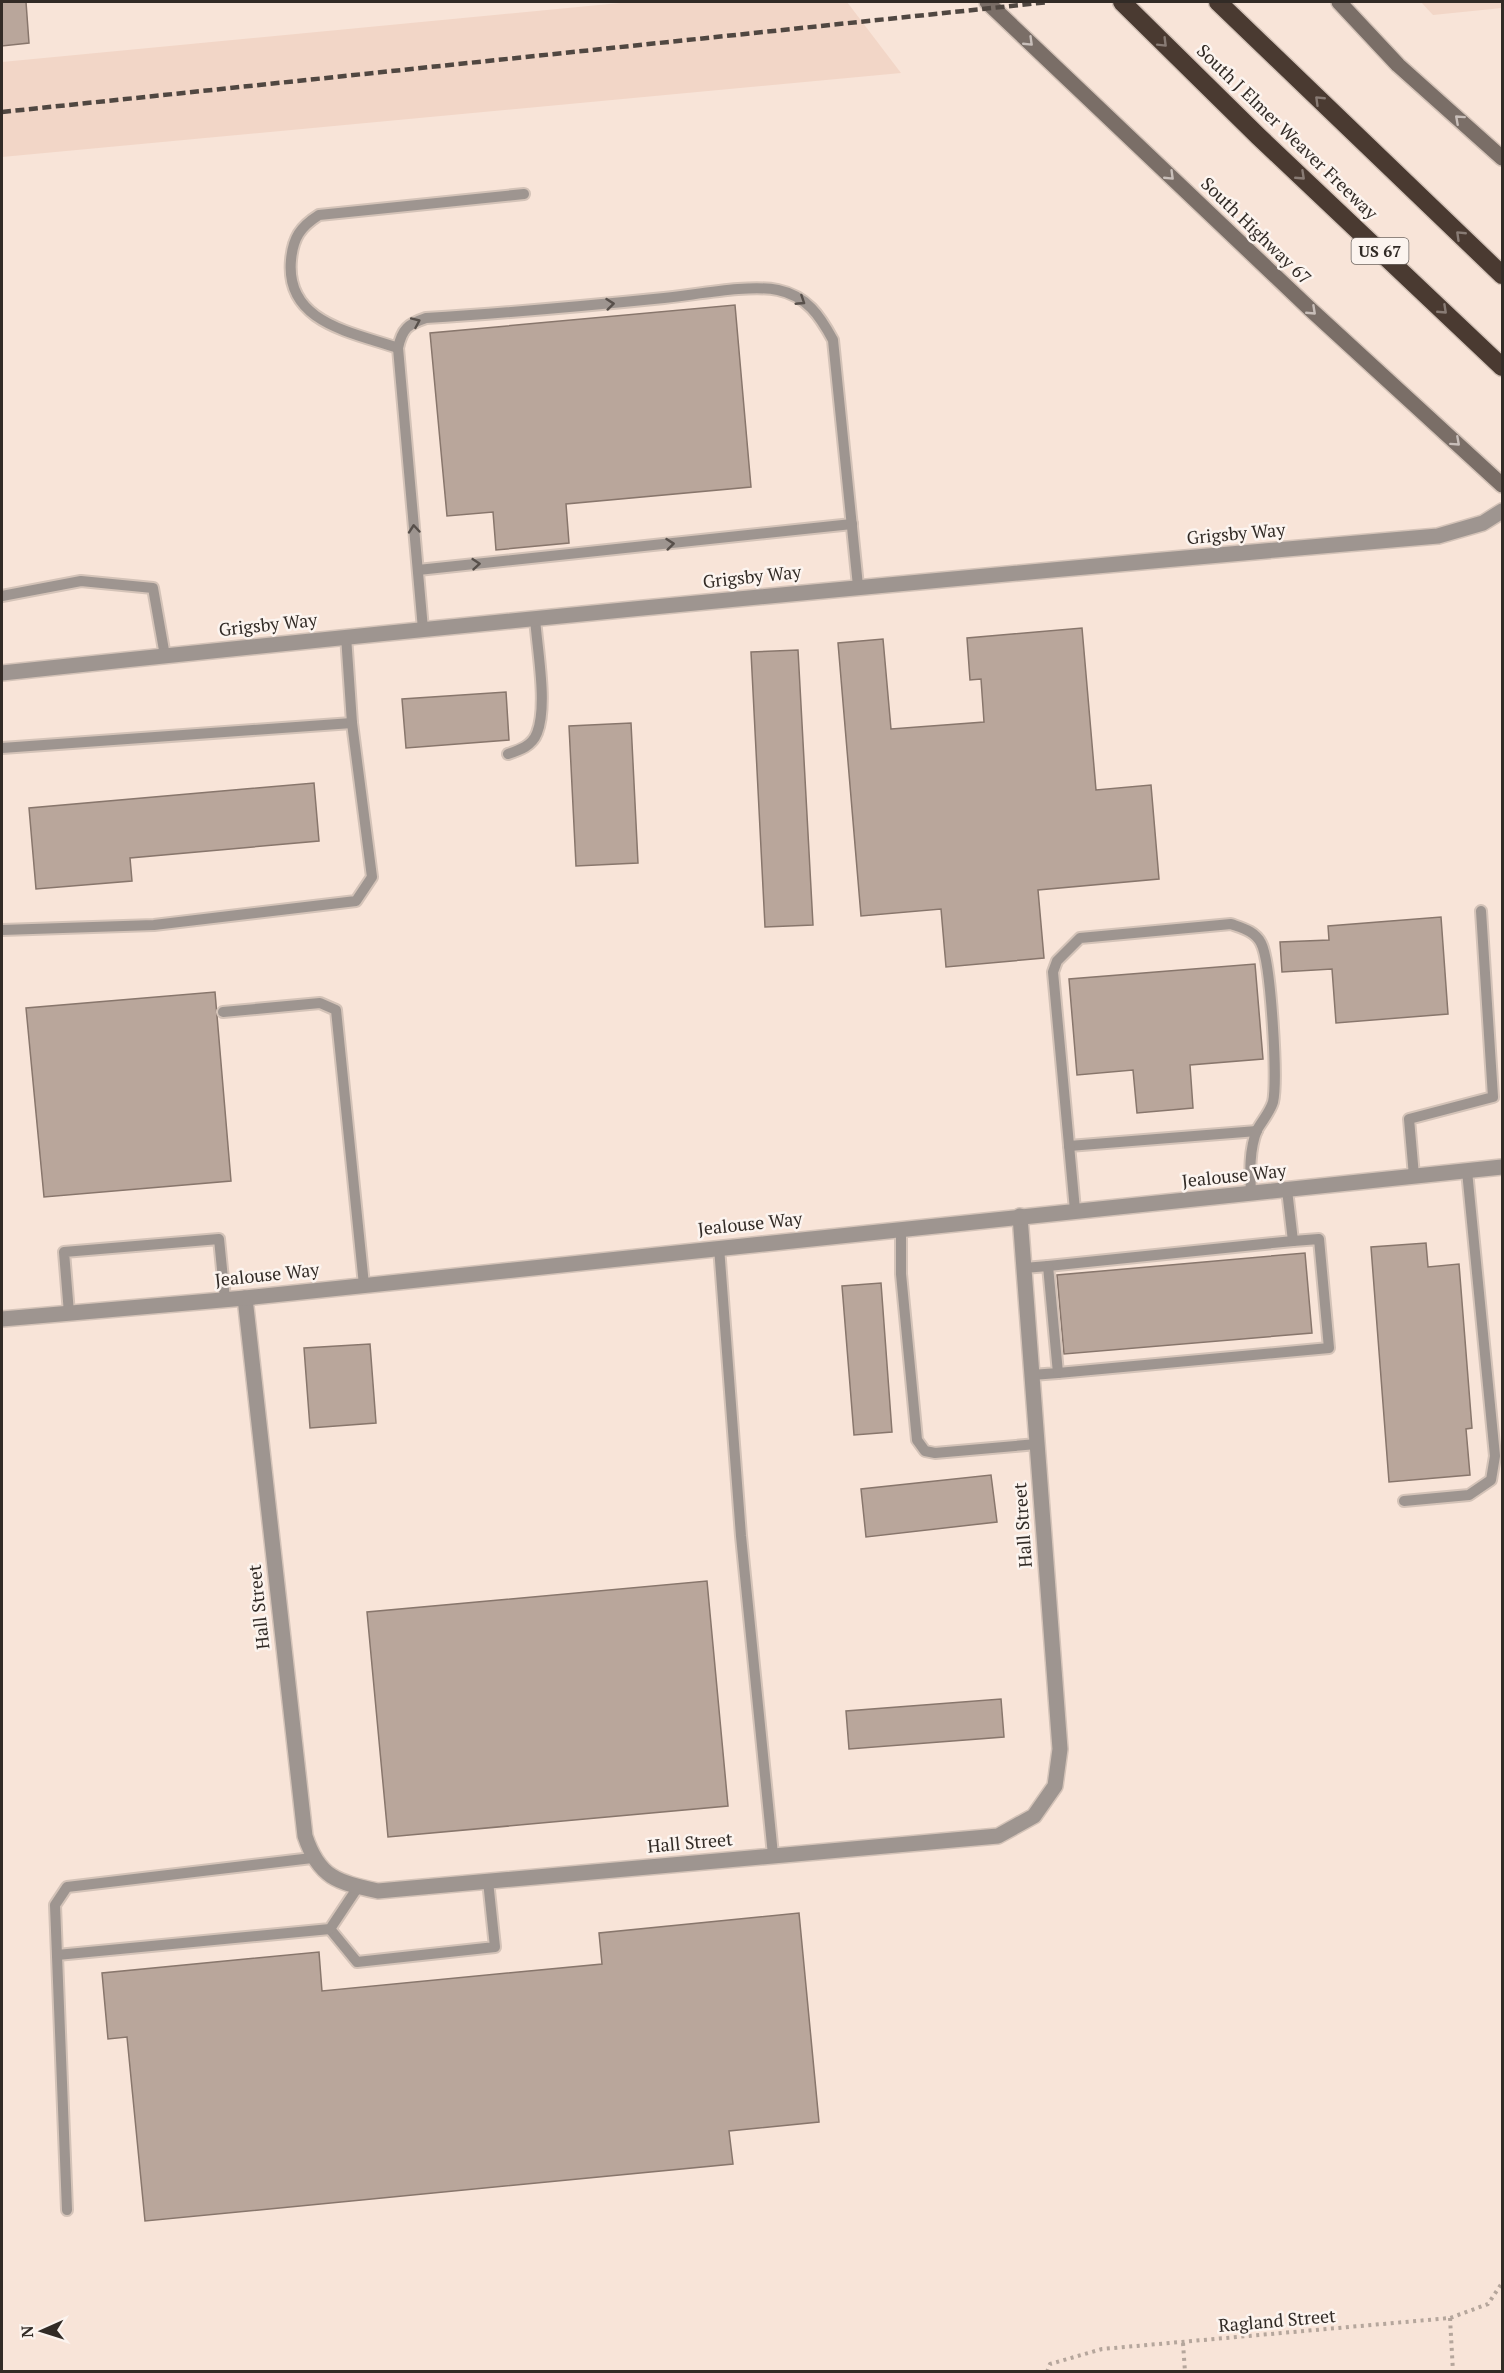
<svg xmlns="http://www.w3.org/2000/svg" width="1504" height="2373" viewBox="0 0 1504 2373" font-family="'PT Serif',serif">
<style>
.built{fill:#f2d6c7}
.building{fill:#b9a69b;stroke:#88766c;stroke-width:1.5}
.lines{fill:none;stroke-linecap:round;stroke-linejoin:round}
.lane-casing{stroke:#d4c3b8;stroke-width:14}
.street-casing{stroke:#d4c3b8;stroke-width:18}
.secondary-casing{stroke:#d4c3b8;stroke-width:18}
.highway-casing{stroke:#d4c3b8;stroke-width:21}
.path{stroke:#b5a69c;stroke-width:4;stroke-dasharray:3 4.5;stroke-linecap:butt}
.lane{stroke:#9e9590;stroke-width:10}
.street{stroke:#9e9590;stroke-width:15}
.secondary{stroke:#7a6e67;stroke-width:15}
.highway{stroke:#4a3a31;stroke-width:18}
.rail{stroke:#504741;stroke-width:4.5;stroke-dasharray:9 4.5;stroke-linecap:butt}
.oneway{stroke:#c8beb9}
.oneway2{stroke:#887b74}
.oneway3{stroke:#58504b}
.labels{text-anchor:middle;stroke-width:5;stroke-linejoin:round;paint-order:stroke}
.shield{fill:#fcf4ef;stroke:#6f6762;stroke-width:1.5}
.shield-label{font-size:16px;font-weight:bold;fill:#322b26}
.street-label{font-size:18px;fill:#322b26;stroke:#fcf4ef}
</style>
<rect width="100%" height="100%" fill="#f8e4d8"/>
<!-- built -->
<g class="built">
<path d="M 630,2 L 847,2 L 901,73 L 2,157 L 2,62 Z"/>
<path d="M 1421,2 L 1502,2 L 1502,8 L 1433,15 Z"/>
</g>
<!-- building -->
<g class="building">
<path d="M 2,2 L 26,2 L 29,43 L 2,46 Z"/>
<path d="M 735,305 L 751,487 L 566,504 L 569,543 L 496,550 L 493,512 L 447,516 L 430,333 Z"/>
<path d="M 1082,628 L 1096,790 L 1151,785 L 1159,879 L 1038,890 L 1044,958 L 946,967 L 941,909 L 861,916 L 838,643 L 883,639 L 891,729 L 984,722 L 981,679 L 970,680 L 967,638 Z"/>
<path d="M 798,650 L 813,925 L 765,927 L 751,652 Z"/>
<path d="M 506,692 L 509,740 L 406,748 L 402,699 Z"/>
<path d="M 631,723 L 638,863 L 576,866 L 569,726 Z"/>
<path d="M 314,783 L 319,841 L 130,858 L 132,881 L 36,889 L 29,808 Z"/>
<path d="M 1441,917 L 1448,1014 L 1336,1023 L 1332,969 L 1282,972 L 1280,942 L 1329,940 L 1328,926 Z"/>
<path d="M 1255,964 L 1263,1059 L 1190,1065 L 1193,1108 L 1137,1113 L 1133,1070 L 1077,1075 L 1069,979 Z"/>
<path d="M 215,992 L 231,1181 L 44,1197 L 26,1008 Z"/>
<path d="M 1426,1243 L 1428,1267 L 1459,1264 L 1472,1428 L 1466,1429 L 1470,1475 L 1389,1482 L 1371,1247 Z"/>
<path d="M 1305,1253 L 1312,1333 L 1064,1354 L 1057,1275 Z"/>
<path d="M 881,1283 L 892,1432 L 854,1435 L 842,1286 Z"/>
<path d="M 370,1344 L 376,1423 L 310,1428 L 304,1348 Z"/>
<path d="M 991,1475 L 997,1522 L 866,1537 L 861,1489 Z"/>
<path d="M 707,1581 L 728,1806 L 388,1837 L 367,1612 Z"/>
<path d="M 1001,1699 L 1004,1737 L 849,1749 L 846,1711 Z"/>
<path d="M 799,1913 L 819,2122 L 729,2131 L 733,2164 L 145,2221 L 127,2037 L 108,2039 L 102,1973 L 319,1952 L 322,1991 L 602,1964 L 599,1933 Z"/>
</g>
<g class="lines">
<!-- lane casing -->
<g class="lane-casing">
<g id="lane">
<path d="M 398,348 C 352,332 285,323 291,260 C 293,238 300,227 319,215 L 524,194"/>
<path d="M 418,570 L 852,524"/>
<path d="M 2,596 L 81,581 L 153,588 L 165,656"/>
<path d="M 423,629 L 398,348 C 402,329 408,324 426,318 C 506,313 585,306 664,298 C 695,295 749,284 778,290 C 807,296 820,316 833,340 L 858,586"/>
<path d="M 2,748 L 352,723"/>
<path d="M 508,754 C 520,750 532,746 537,733 C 548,705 537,649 535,618"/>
<path d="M 2,930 L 154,925 L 356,901 L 372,877 L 352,723 L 346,636"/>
<path d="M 223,1012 L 320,1003 L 336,1010 L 364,1285"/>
<path d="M 1069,1146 L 1257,1131"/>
<path d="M 1414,1176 L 1409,1119 L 1493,1097 L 1481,911"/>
<path d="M 1075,1210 L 1053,972 L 1057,961 L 1080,938 L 1231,924 C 1242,928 1255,931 1261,943 C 1271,962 1278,1081 1273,1102 C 1270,1112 1262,1121 1257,1130 C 1249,1150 1250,1172 1251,1193"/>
<path d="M 901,1228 L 901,1274 L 917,1440 L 925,1451 L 935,1453 L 1037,1444"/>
<path d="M 719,1247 L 741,1536 L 773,1855"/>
<path d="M 1048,1266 L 1293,1241"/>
<path d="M 1024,1268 L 1048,1266 L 1058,1373 L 1032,1375"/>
<path d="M 69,1313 L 64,1252 L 219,1239 L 225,1299"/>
<path d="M 1058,1373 L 1329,1348 L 1319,1239 L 1293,1241 L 1287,1190"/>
<path d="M 1404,1501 L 1469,1495 L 1491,1480 L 1495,1456 L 1467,1171"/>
<path d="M 330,1929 L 357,1962 L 495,1947 L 488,1881"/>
<path d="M 57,1955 L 330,1929 L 358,1887"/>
<path d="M 67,2210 L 55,1905 L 67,1887 L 312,1858"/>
</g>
</g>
<!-- street casing -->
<g class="street-casing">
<g id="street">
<path d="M 2,673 C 480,622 959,577 1438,536 L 1483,523 L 1502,511"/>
<path d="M 245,1298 L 305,1836 C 319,1878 337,1882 378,1891 L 998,1836 L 1034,1816 L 1055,1786 L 1060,1749 L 1020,1216"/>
<path d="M 2,1319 L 245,1298 L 1502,1167"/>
</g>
</g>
<!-- secondary casing -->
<g class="secondary-casing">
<g id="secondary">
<path d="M 987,2 L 1310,309 L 1502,485"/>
<path d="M 1339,2 L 1398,65 L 1502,158"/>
</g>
</g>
<!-- highway casing -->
<g class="highway-casing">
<g id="highway">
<path d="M 1122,2 L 1258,136 L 1502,367"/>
<path d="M 1218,2 L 1502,275"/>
</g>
</g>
<!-- path -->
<g class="path">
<path d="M 1450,2318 L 1453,2372"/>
<path d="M 1183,2343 L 1185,2372"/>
<path d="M 1047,2372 L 1050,2364 L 1102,2349 L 1450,2318 L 1488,2304 L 1502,2283"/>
</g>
<!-- lane -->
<use href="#lane" class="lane"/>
<!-- street -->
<use href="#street" class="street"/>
<!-- secondary -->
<use href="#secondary" class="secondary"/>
<!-- highway -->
<use href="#highway" class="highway"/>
<!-- rail -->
<path class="rail" d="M 2,112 L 1049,2"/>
</g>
<!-- one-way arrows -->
<defs><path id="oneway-chevron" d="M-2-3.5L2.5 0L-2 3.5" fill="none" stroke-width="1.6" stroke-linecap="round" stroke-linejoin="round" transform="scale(1.5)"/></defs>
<g class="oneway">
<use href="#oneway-chevron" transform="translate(1029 42) rotate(44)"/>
<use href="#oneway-chevron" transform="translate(1459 119) rotate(-138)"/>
<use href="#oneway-chevron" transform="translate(1170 176) rotate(44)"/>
<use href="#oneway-chevron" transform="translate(1312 311) rotate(43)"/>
<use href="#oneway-chevron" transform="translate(1456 442) rotate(42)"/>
</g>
<g class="oneway2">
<use href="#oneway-chevron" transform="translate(1163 43) rotate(45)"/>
<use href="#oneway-chevron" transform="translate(1319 100) rotate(-136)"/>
<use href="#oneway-chevron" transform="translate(1301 176) rotate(43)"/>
<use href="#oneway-chevron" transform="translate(1460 235) rotate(-136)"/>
<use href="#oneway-chevron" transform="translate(1443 310) rotate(43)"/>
</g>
<g class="oneway3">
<use href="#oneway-chevron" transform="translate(801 301) rotate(33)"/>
<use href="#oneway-chevron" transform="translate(610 304) rotate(-6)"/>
<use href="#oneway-chevron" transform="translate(416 322) rotate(-24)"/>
<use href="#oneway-chevron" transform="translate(414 529) rotate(-95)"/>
<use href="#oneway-chevron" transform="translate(670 544) rotate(-6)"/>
<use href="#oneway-chevron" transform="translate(476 564) rotate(-5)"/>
</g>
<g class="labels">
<!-- shield labels -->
<rect class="shield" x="1351.5" y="238" width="57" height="26" rx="4.5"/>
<g class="shield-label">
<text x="1380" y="257">US 67</text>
</g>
<!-- street labels -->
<g class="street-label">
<text transform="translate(1287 132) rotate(44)" y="6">South J Elmer Weaver Freeway</text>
<text transform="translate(1256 231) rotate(44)" y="6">South Highway 67</text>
<text transform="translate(1236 534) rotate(-5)" y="6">Grigsby Way</text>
<text transform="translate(752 577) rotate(-6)" y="6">Grigsby Way</text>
<text transform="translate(268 625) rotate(-6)" y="6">Grigsby Way</text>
<text transform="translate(1234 1176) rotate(-6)" y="6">Jealouse Way</text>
<text transform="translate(750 1224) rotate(-6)" y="6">Jealouse Way</text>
<text transform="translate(267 1275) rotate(-6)" y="6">Jealouse Way</text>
<text transform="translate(1023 1525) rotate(-94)" y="6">Hall Street</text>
<text transform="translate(259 1607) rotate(-96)" y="6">Hall Street</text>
<text transform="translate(690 1843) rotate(-5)" y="6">Hall Street</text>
<text transform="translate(1277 2321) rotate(-5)" y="6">Ragland Street</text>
</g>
</g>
<!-- border -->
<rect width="1504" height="2373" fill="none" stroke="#322b26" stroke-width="6"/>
<!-- north arrow -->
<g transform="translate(42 2331) rotate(267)" stroke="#fcf4ef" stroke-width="4.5" paint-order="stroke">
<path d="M0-4.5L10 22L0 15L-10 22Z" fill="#322b26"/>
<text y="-9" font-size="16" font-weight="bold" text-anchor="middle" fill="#322b26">N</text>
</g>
</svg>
